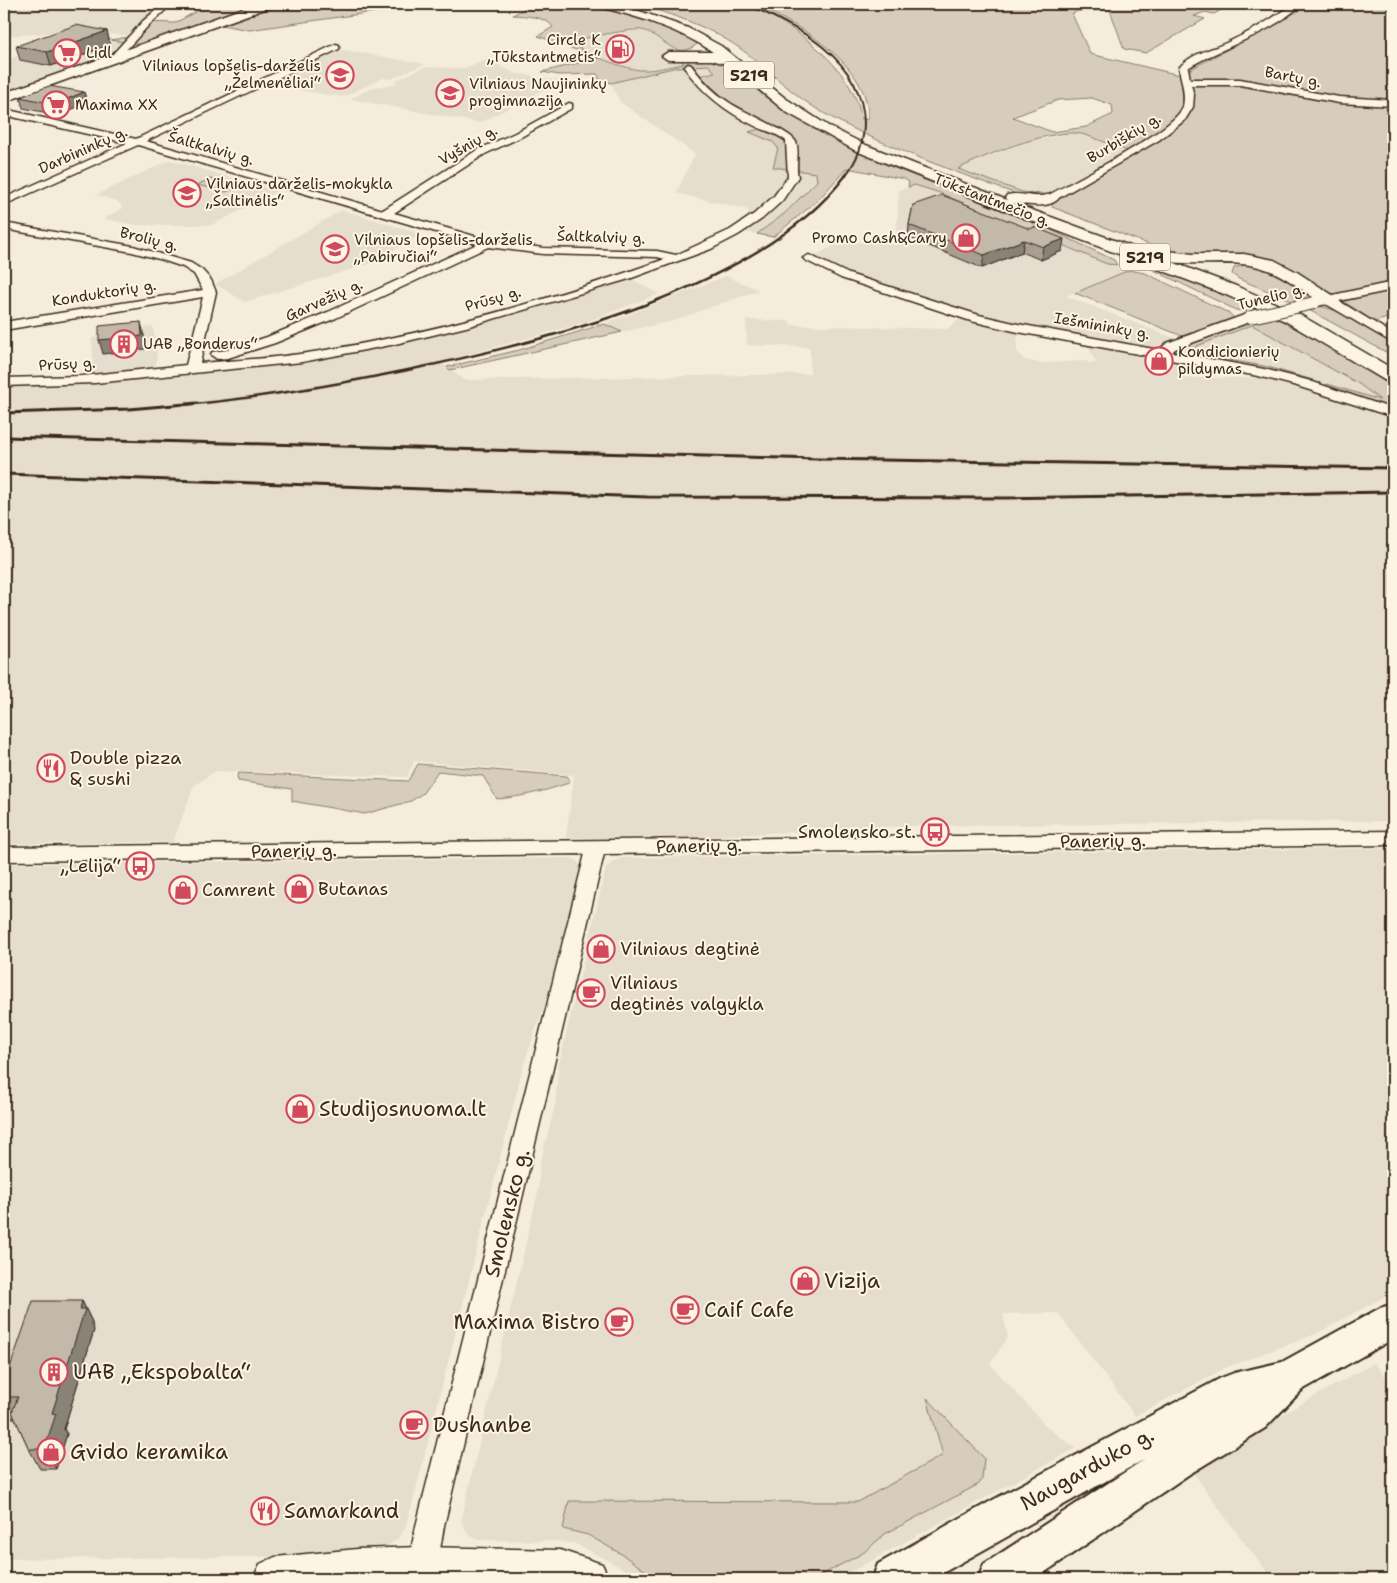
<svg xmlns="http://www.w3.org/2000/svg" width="1397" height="1583" viewBox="0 0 1397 1583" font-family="'Shantell Sans',sans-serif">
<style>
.built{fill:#e5ddce;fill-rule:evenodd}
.green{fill:#d6cdbd;stroke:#887c6e;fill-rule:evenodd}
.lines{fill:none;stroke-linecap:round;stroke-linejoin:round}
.minor-casing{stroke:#3b2a1e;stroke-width:3}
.secondary-casing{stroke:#3b2a1e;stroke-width:4}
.primary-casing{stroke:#3b2a1e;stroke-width:3}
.trunk-casing{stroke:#3b2a1e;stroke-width:3}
.minor{fill:#fcf5e5;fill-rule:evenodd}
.secondary{fill:#fcf5e5;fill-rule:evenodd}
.primary{fill:#fcf5e5;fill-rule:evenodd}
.trunk{fill:#fcf5e5;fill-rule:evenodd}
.rail-far2{stroke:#3b2a1e;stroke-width:2}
.rail-far1{stroke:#3b2a1e;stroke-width:2.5}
.rail{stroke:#3b2a1e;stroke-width:3}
.minor-bridge-casing{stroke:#3b2a1e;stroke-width:14;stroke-linecap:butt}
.minor-bridge{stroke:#fcf5e5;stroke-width:12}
.wall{fill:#a89f92;stroke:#3b2a1e}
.shaded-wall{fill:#888277;stroke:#3b2a1e}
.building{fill:#c3b9aa;stroke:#3b2a1e}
.labels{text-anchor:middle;stroke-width:4;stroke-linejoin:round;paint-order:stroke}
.far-poi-label{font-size:15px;fill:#3b2a1e;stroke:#fcf5e5;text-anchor:start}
.far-street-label{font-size:15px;fill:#3b2a1e;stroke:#fcf5e5}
.shield{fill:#fcf5e5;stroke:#75675a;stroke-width:1}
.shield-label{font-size:16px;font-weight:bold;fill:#3b2a1e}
.poi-label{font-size:18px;fill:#3b2a1e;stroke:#fcf5e5;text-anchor:start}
.street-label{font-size:18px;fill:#3b2a1e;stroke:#fcf5e5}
.near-poi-label{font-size:21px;fill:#3b2a1e;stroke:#fcf5e5;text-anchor:start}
.near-street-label{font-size:21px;fill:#3b2a1e;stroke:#fcf5e5}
</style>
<rect width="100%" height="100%" fill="#f4eddd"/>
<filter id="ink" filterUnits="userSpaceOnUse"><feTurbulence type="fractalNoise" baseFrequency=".02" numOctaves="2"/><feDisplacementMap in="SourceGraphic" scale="10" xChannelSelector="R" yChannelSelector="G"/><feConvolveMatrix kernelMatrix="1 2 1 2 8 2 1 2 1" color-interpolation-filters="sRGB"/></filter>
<g filter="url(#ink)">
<!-- built -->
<g class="built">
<path d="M 66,4 L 161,4 L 126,35 L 78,33 L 142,45 L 115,53 L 4,94 L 4,61 L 78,34 L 60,32 L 4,36 L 4,5 Z"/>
<path d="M 642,30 L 655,37 L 669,47 L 679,49 L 683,64 L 641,70 L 609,61 L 577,48 L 572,43 L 573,41 L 584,38 Z"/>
<path d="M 345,50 L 425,64 L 391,79 L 383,78 L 343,97 L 260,84 L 331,51 Z"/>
<path d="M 487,60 L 515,73 L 561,81 L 480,123 L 350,99 L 374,87 L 393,85 L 398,83 L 394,81 L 425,67 L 463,68 Z"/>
<path d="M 708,65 L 715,72 L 701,74 L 768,127 L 750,133 L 773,142 L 816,173 L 817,181 L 784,214 L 757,234 L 733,230 L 748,215 L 749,211 L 745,209 L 676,193 L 695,154 L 620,102 L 611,83 L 677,67 Z"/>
<path d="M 1077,133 L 1135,153 L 1058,199 L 1041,193 L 1033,194 L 1022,192 L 957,169 L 969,163 L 1030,141 Z"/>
<path d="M 170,160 L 278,191 L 212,225 L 137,225 L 103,219 L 123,208 L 117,201 L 96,195 Z"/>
<path d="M 915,185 L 937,192 L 1107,264 L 1129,270 L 1066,296 L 1187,343 L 1196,350 L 1197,346 L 1252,325 L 1359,384 L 1381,401 L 1264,366 L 1205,355 L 1147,352 L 1191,361 L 1194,371 L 1182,371 L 1184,378 L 1263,378 L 1373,411 L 1393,421 L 1393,821 L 905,826 L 693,837 L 566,838 L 574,775 L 414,761 L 407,777 L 215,771 L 194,786 L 173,842 L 4,844 L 4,386 L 83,384 L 315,360 L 412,341 L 406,336 L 543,300 L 624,275 L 659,294 L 583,323 L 440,362 L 465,380 L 810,374 L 810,347 L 747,345 L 746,320 L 790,321 L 791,325 L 947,329 L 962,317 L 849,278 L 815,256 L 837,244 L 896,239 L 899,190 ZM 1023,331 L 1085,341 L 1096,363 L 1089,363 L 1088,361 L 1040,363 L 1024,360 L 1017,351 L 1017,338 Z"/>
<path d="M 342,210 L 422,234 L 369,264 L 245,302 L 215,284 Z"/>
<path d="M 726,276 L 759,290 L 672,321 L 622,332 L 604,324 Z"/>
<path d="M 153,326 L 157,354 L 155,369 L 88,376 L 93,361 L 92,338 Z"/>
<path d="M 1393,848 L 1393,1292 L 1316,1334 L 1227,1367 L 1135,1416 L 1058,1313 L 1003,1314 L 1008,1337 L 990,1364 L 1049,1429 L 1076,1448 L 838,1579 L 640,1579 L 608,1560 L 573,1543 L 552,1541 L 478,1540 L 469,1535 L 461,1521 L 539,1187 L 539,1168 L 555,1105 L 559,1064 L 606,868 L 612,862 L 621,858 Z"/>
<path d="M 570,858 L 576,860 L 581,867 L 548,994 L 524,1063 L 412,1505 L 405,1528 L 400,1537 L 383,1550 L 331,1556 L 4,1559 L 4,864 Z"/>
<path d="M 1374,1363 L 1393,1385 L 1393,1579 L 1275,1579 L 1267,1572 L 1234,1529 L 1189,1467 Z"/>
</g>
<!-- green -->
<g class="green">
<path d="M 210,4 L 258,4 L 142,45 L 111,40 L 128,37 L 142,22 L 175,23 Z"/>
<path d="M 283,4 L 413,4 L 393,6 L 381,11 L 249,30 L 222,25 Z"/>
<path d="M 515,4 C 538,4 570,0 592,4 C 629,10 665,25 697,42 L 697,44 C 676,63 661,34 642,30 C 634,28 584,38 574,41 L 573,43 C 581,53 627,69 640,70 C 653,71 670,66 683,64 L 682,57 L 724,61 L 764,96 L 821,133 L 887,165 L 1049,229 L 1114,260 L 1117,265 L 1107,264 L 937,192 L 915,185 L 908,187 L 909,182 L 904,179 L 847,168 L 817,201 L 773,237 L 757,234 L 784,214 L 817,181 L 816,173 L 773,167 L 778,148 L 773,142 L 749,132 L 767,127 C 744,113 713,99 698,76 L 715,72 L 708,65 L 677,67 L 611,83 L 598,79 L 599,77 L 597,74 L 559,75 L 542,72 L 598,58 L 538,36 L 553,27 C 546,16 524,16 513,15 L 527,7 Z"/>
<path d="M 634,4 C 660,4 685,4 711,4 C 720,4 732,2 741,4 C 787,17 855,68 861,118 L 868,120 C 872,65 794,20 750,4 L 1232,4 L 1214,14 L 1205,12 L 1194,16 L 1205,19 L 1146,53 L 1124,49 L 1110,10 L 1078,11 L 1072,14 L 1090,54 L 1180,75 L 1302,9 L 1305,4 L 1393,4 L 1393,283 L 1333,294 L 1279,265 L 1176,255 L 1052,207 L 1053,202 L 1062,196 L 1134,153 C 1121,149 1087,134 1076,133 C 1043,132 987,154 958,169 L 1022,192 L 1033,194 L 1041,193 L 1046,197 L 1027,198 C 957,172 885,148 820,111 C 792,94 771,72 745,52 C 713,28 673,14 634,4 ZM 1092,98 L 1112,105 L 1113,114 L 1086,127 L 1052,132 L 1013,117 L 1058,100 Z"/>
<path d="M 210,179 L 240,185 L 227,192 L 197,185 Z"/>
<path d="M 1108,248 L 1260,310 L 1249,312 L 1236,310 Z"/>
<path d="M 1245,265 L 1268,269 L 1309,294 L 1310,298 L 1294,302 L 1239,279 L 1232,274 L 1234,268 Z"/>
<path d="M 1129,270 L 1145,273 L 1229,313 L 1234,318 L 1182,336 L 1075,293 Z"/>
<path d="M 1393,290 L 1393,316 L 1375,322 L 1344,302 L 1348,299 Z"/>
<path d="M 1319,306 L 1338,311 L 1393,344 L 1393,356 L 1307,309 Z"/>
<path d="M 1272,316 L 1321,342 L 1393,387 L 1393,410 L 1325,386 L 1327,384 L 1380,400 L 1359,384 L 1252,325 L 1197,346 L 1195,350 L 1188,348 L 1187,343 L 1248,321 Z"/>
<path d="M 604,324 L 622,332 L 450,370 L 447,367 L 519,350 Z"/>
<path d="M 1193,354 L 1264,366 L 1313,380 L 1304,381 L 1201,358 Z"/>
<path d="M 418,764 L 567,776 L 570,780 L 569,783 C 545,791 522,797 497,799 L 483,776 L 438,771 L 423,793 L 411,801 L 365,814 L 292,801 L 292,789 L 238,781 L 237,775 L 239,773 L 408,781 Z"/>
<path d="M 927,1398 L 984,1458 L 982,1479 L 979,1484 L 885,1534 L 863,1553 L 814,1579 L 657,1579 L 623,1555 L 588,1535 L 563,1529 L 569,1501 L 858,1502 L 943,1455 Z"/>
</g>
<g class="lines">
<!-- minor casing -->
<g class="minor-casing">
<g id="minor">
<path d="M 163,4 L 172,4 L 149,25 L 116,61 L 110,61 L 110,57 L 143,21 Z"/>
<path d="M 1292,4 L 1301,4 C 1276,32 1221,47 1188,68 L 1190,79 L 1240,79 L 1339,97 L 1393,100 L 1393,106 L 1339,103 L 1240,85 L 1191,85 L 1194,95 L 1193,107 L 1185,120 L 1159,140 L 1055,200 L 1047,200 L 1046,198 L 1047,196 C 1072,182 1178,129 1183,106 C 1186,94 1181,80 1179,68 C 1190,54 1210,50 1226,43 C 1248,33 1273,19 1292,4 Z"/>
<path d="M 336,44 L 339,45 L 339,49 L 146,141 L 383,210 L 477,150 L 515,133 L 569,103 L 572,104 L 572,108 L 521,137 L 485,154 L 394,213 L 488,240 L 543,248 L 657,251 L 676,255 L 730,230 L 754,214 L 774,196 L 788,177 L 786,141 C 777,133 765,131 755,126 C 726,112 702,93 684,67 L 688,64 L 691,65 C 702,80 714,93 730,103 C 743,112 792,132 796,142 C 800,153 795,166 798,177 L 782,201 L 762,219 L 738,235 L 711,249 L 629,279 L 466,327 L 391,345 L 302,362 L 95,383 L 4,386 L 4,378 L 82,376 L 186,365 L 203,297 L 4,330 L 4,322 L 203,290 L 194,274 L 183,267 L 159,259 L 132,252 L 4,229 L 4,223 L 133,246 L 191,263 L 202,270 L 211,280 L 216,292 L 200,363 C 240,360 280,358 320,351 C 437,332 553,299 665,259 L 657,257 L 543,254 L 488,247 L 336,318 L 275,343 L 228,358 L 217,359 L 211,355 L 212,352 L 227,350 L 267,337 L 328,312 L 477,244 L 138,145 L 4,205 L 4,198 L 127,143 L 4,115 L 4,109 L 136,139 Z"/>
<path d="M 809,255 L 849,274 L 979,315 L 1018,324 L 1159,350 L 1167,343 L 1247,314 L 1255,314 L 1257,317 L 1255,320 L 1175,349 L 1172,352 L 1264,369 L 1307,380 L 1393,409 L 1393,417 L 1297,386 L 1258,376 L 1018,332 L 971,321 L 841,278 L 805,260 L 803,258 Z"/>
<path d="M 1393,282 L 1393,290 L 1339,301 L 1393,334 L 1393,343 L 1326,304 L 1314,307 L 1308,303 L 1314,299 Z"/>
<path d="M 1393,831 L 1393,845 L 604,854 L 444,1526 L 435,1579 L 405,1579 L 416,1526 L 585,854 L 4,861 L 4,847 Z"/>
</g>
</g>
<!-- secondary casing -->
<g class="secondary-casing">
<path id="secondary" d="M 1393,1304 L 1393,1339 L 1302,1390 L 1265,1428 L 1188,1475 L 1035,1579 L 978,1579 L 984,1564 L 1145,1459 L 932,1579 L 872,1579 L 878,1564 L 991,1501 L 1221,1378 L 1234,1373 L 1282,1362 L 1380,1308 Z"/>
</g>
<!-- primary casing -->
<g class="primary-casing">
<g id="primary">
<path d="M 255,4 L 272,4 L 270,7 L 4,102 L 4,93 Z"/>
<path d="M 421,1547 L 560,1550 L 602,1564 L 609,1579 L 253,1579 L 260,1564 L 275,1557 L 357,1549 Z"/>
</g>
</g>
<!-- trunk casing -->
<g class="trunk-casing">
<path id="trunk" d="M 598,4 L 622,5 L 688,28 L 721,46 L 785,98 L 830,127 L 866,145 L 1007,200 L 1005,198 L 1007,195 C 1019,192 1029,197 1040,196 C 1047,196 1050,193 1057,195 L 1059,198 C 1049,210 1027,204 1013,203 L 1160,257 L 1162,252 L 1168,251 L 1193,254 L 1244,254 L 1274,260 L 1297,272 L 1334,296 L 1337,300 L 1334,304 L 1328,305 L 1322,304 C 1303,291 1284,274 1262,268 C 1233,259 1201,266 1172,262 L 1236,286 L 1297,313 L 1393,369 L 1393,383 L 1386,381 L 1285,321 L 1224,294 L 1042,225 L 856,151 L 786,112 L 729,65 L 712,60 L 668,60 L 662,56 L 668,52 L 713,52 C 679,29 639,17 600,7 Z"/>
</g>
<!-- minor -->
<use href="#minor" class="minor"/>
<!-- secondary -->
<use href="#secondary" class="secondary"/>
<!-- primary -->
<use href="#primary" class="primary"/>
<!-- trunk -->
<use href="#trunk" class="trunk"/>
<!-- rail-far2 -->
<path class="rail-far2" d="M 746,4 C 797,26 863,59 864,123 C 864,142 857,161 845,176"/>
<!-- rail-far1 -->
<path class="rail-far1" d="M 184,405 C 259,398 335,385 408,370 C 543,342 760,289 846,175"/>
<!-- rail -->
<g class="rail">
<path d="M 4,413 L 129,409 L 197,403"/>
<path d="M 4,437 L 817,459 L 1393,468"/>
<path d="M 4,474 L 647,497 L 1001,498 L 1393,492"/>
</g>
<!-- minor-bridge casing -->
<g class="minor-bridge-casing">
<path id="minor-bridge" d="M 1251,317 L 1314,303"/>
</g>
<!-- minor-bridge -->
<use href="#minor-bridge" class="minor-bridge"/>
</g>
<!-- wall -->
<g class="wall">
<path d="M 107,31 L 110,45 L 51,66 L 20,60 L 16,46 Z"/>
<path d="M 84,92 L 87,103 L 58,115 L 23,108 L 20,97 Z"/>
<path d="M 913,205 L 1062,251 L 1041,260 L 1022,252 L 982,268 L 908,237 L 909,225 Z"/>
<path d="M 82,1301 L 92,1322 L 92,1324 L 94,1330 L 64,1429 L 67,1434 L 56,1469 L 40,1469 L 29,1449 L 15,1418 L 11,1418 L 4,1405 L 4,1385 Z"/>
</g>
<!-- shaded-wall -->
<g class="shaded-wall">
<path d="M 107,31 L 110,45 L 51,66 L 47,52 Z"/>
<path d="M 84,92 L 87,103 L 58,115 L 55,104 Z"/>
<path d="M 1064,239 L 1062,251 L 1041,260 L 1043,247 Z"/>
<path d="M 1024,240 L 1022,252 L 982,268 L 984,255 Z"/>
<path d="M 141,322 L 144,335 L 145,349 L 103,354 L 99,340 Z"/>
<path d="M 82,1301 L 92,1322 L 92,1324 L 94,1330 L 64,1429 L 67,1434 L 56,1469 L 44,1449 L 52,1413 Z"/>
</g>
<!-- building -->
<g class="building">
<path d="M 76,25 L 107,31 L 47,52 L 16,46 Z"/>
<path d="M 49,86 L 84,92 L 55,104 L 20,97 Z"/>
<path d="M 942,195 L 1030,229 L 1034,227 L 1064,239 L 1043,247 L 1024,240 L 984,255 L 909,225 L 913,205 Z"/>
<path d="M 141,322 L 142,336 L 99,340 L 99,326 Z"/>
<path d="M 33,1301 L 82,1301 L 80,1309 L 85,1309 L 52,1413 L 56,1414 L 44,1449 L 29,1449 L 12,1412 L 18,1397 L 4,1397 L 4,1385 Z"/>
</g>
</g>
<!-- icons -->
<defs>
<g id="fuel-ring" transform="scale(1.4375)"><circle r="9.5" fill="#fcf5e5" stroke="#d1495b" stroke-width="1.5"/><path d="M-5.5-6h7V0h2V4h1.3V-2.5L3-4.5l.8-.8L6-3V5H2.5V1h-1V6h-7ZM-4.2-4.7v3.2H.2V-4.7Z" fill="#d1495b"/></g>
<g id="supermarket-ring" transform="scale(1.4375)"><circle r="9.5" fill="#fcf5e5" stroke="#d1495b" stroke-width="1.5"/><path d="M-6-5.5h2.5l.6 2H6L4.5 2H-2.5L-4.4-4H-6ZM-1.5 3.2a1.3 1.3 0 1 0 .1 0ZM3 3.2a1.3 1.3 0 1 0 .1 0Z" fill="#d1495b"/></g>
<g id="school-ring" transform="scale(1.4375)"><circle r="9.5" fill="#fcf5e5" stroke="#d1495b" stroke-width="1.5"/><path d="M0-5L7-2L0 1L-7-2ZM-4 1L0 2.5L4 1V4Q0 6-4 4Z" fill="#d1495b"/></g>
<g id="shop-ring" transform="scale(1.4375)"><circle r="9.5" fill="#fcf5e5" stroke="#d1495b" stroke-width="1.5"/><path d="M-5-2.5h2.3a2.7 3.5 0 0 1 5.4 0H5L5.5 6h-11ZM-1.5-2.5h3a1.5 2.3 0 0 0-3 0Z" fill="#d1495b"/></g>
<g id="building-ring" transform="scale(1.4375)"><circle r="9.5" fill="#fcf5e5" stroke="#d1495b" stroke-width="1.5"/><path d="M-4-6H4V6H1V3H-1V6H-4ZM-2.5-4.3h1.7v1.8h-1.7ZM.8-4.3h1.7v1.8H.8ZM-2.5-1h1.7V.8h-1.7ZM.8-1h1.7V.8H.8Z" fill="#d1495b"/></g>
<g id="restaurant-ring" transform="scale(1.4375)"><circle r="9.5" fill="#fcf5e5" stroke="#d1495b" stroke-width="1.5"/><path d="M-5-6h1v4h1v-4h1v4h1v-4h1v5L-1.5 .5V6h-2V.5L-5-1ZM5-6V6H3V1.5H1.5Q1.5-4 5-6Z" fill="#d1495b"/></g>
<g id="bus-ring" transform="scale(1.4375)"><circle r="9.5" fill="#fcf5e5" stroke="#d1495b" stroke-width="1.5"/><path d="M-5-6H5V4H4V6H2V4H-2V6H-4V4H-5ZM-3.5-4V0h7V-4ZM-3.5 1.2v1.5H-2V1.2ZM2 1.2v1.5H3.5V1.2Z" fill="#d1495b"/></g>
<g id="cafe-ring" transform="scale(1.4375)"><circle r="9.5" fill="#fcf5e5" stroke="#d1495b" stroke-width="1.5"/><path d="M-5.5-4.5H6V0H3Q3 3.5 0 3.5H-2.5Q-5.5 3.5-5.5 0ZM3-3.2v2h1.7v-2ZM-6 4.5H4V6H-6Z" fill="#d1495b"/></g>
</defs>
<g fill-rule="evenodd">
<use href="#fuel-ring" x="620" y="49"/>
<use href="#supermarket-ring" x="67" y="53"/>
<use href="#school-ring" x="340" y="75"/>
<use href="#school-ring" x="450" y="93"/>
<use href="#supermarket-ring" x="56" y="105"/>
<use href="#school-ring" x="187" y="193"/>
<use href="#shop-ring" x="966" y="238"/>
<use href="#school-ring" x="335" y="249"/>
<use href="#building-ring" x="124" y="344"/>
<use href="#shop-ring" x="1159" y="361"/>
<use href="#restaurant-ring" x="51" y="768"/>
<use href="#bus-ring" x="935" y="832"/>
<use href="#bus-ring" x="140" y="866"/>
<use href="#shop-ring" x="299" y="889"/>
<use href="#shop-ring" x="183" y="890"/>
<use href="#shop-ring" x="601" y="949"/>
<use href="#cafe-ring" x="591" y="993"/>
<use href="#shop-ring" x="300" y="1109"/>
<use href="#shop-ring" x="805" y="1281"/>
<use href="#cafe-ring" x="685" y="1310"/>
<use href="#cafe-ring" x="619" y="1322"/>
<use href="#building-ring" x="54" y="1372"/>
<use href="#cafe-ring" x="414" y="1425"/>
<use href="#shop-ring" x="51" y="1452"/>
<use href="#restaurant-ring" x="265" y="1511"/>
</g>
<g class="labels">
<!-- far-poi labels -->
<g class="far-poi-label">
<text x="601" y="45" text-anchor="end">Circle K<tspan x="601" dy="17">„Tūkstantmetis“</tspan></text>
<text x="86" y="58">Lidl</text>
<text x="321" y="71" text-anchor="end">Vilniaus lopšelis-darželis<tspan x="321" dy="17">„Želmenėliai“</tspan></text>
<text x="469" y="89">Vilniaus Naujininkų<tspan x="469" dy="17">progimnazija</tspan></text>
<text x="75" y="110">Maxima XX</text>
<text x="206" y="189">Vilniaus darželis-mokykla<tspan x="206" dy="17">„Šaltinėlis“</tspan></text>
<text x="947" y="243" text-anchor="end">Promo Cash&amp;Carry</text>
<text x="354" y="245">Vilniaus lopšelis-darželis<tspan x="354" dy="17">„Pabiručiai“</tspan></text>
<text x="143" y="349">UAB „Bonderus“</text>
<text x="1178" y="357">Kondicionierių<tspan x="1178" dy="17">pildymas</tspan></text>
</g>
<!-- far-street labels -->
<g class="far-street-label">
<text transform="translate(1293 77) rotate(11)" y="5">Bartų g.</text>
<text transform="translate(1124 138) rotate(-31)" y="5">Burbiškių g.</text>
<text transform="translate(468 145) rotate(-30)" y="5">Vyšnių g.</text>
<text transform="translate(211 148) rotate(16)" y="5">Šaltkalvių g.</text>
<text transform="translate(83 150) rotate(-24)" y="5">Darbininkų g.</text>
<text transform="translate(992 200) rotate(21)" y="5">Tūkstantmečio g.</text>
<text transform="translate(601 237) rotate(2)" y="5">Šaltkalvių g.</text>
<text transform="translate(149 239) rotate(14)" y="5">Brolių g.</text>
<text transform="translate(104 293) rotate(-9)" y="5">Konduktorių g.</text>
<text transform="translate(1271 297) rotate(-14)" y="5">Tunelio g.</text>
<text transform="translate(493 299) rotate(-16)" y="5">Prūsų g.</text>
<text transform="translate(324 300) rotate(-24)" y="5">Garvežių g.</text>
<text transform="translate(1102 326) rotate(10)" y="5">Iešmininkų g.</text>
<text transform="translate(67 364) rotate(-3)" y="5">Prūsų g.</text>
</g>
<!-- shield labels -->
<g class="shield">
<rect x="724" y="61.5" width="50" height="27" rx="4"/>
<rect x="1120" y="243.5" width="50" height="27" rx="4"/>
</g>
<g class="shield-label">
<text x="749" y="81">5219</text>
<text x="1145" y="263">5219</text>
</g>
<!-- poi labels -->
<g class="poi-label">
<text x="70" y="764">Double pizza<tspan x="70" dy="21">&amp; sushi</tspan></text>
<text x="916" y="838" text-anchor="end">Smolensko st.</text>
<text x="121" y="872" text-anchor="end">„Lelija“</text>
<text x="318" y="895">Butanas</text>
<text x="202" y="896">Camrent</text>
<text x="620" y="955">Vilniaus degtinė</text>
<text x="610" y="989">Vilniaus<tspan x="610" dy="21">degtinės valgykla</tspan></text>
</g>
<!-- street labels -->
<g class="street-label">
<text transform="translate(1103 841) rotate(-1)" y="6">Panerių g.</text>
<text transform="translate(699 846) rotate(-1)" y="6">Panerių g.</text>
<text transform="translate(294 851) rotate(-1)" y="6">Panerių g.</text>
</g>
<!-- near-poi labels -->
<g class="near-poi-label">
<text x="319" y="1116">Studijosnuoma.lt</text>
<text x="824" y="1288">Vizija</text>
<text x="704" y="1317">Caif Cafe</text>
<text x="600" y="1329" text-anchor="end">Maxima Bistro</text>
<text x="73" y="1379">UAB „Ekspobalta“</text>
<text x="433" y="1432">Dushanbe</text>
<text x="70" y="1459">Gvido keramika</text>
<text x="284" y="1518">Samarkand</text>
</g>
<!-- near-street labels -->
<g class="near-street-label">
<text transform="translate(507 1213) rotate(-76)" y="7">Smolensko g.</text>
<text transform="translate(1087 1469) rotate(-29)" y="7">Naugarduko g.</text>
</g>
</g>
<!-- margin -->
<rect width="1397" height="1583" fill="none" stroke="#fcf5e5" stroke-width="20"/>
<rect x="10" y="10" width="1377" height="1563" fill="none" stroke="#3b2a1e" stroke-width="2" filter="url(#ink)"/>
</svg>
